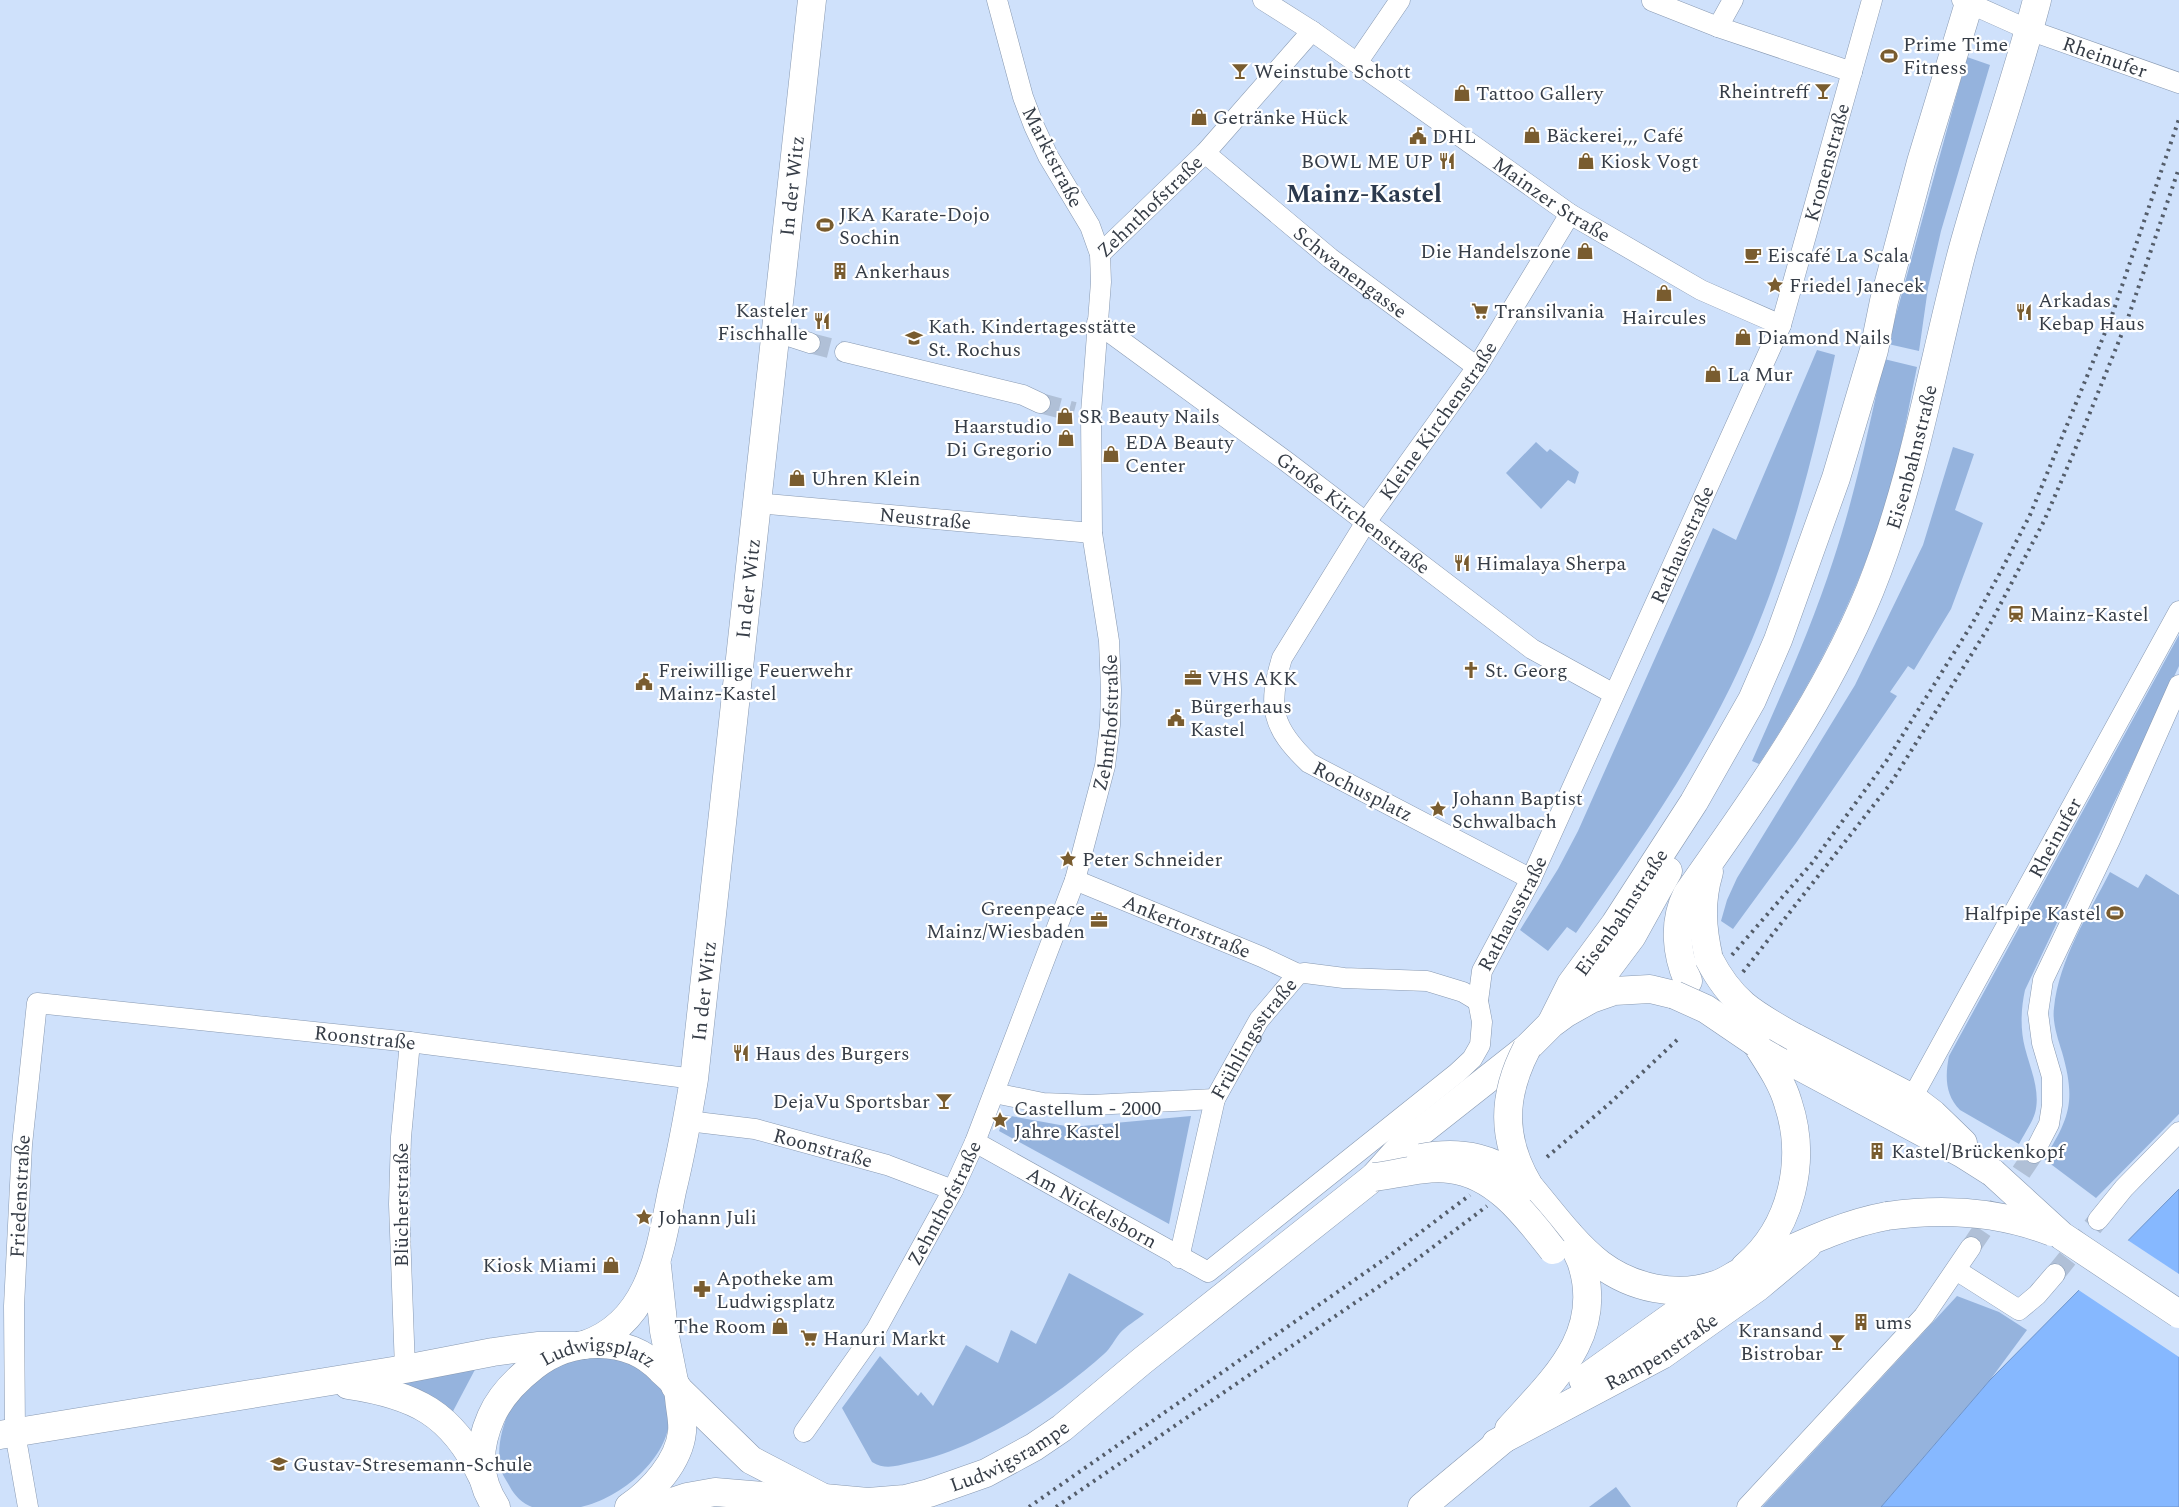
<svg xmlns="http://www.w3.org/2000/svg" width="2179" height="1507" viewBox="0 0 2179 1507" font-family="Spectral,serif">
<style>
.green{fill:#95b3dd}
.water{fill:#86b8ff;stroke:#6e93c8}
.pier{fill:#cfe1fb}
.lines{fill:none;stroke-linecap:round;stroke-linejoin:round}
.street-tunnel{stroke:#b0c0d7;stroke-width:20;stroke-dasharray:20 10;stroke-linecap:butt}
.street-casing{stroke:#8899b1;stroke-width:21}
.secondary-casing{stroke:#8899b1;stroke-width:29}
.primary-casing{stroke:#8899b1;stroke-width:29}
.street{stroke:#fff;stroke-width:20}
.secondary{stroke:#fff;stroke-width:28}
.primary{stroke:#fff;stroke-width:28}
.rail{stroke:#545d6a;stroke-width:4;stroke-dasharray:2.5 5;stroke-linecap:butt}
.secondary-bridge-casing{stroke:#8899b1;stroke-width:29;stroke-linecap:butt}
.primary-bridge-casing{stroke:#8899b1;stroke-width:29;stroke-linecap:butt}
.secondary-bridge{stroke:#fff;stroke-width:28}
.primary-bridge{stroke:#fff;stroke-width:28}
.labels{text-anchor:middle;stroke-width:4.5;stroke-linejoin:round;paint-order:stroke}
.poi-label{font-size:20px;fill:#363d47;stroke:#fff;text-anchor:start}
.street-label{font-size:20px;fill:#363d47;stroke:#fff}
.district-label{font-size:25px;font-weight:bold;fill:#2b394d;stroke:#fff}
</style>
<rect width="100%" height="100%" fill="#cfe1fb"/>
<!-- green -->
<g class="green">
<path d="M 1967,57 L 1990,65 L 1941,231 L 1928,288 L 1919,351 L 1888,344 Z"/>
<path d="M 1817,350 L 1835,355 C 1811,469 1782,581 1731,686 C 1688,774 1631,854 1576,933 L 1567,927 L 1548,951 L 1520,930 L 1558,869 L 1578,831 L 1713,528 L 1736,540 Z"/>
<path d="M 1884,359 L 1917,367 C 1910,400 1904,435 1896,468 C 1868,575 1820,672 1759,764 L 1752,761 C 1781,695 1811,629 1833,561 C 1855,495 1869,427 1884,359 Z"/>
<path d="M 1536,442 L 1547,452 L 1550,449 L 1579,472 L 1575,484 L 1568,480 L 1541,509 L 1506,473 Z"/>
<path d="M 1953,447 L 1974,454 L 1955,510 L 1983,523 L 1951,609 L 1914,670 L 1908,666 L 1890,692 L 1897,696 L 1796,843 L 1733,929 L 1721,921 L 1727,900 L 1737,878 L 1855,685 L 1923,545 Z"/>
<path d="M 2179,635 L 2179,666 L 2025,990 C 2021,1008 2020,1029 2025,1048 C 2030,1068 2041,1091 2035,1113 C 2032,1123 2024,1134 2019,1144 L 1960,1110 C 1945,1095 1945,1076 1949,1056 Z"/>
<path d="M 2110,872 L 2138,888 L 2146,874 L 2179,895 L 2179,1114 L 2096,1198 L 2044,1159 C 2070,1118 2076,1101 2062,1052 C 2058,1039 2052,1022 2054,1008 C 2059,959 2088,915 2110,872 Z"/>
<path d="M 1005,1115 L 1071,1127 L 1191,1116 L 1169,1224 L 999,1131 Z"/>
<path d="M 1069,1273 L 1144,1314 C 1137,1320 1126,1326 1120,1333 C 1114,1340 1111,1348 1104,1354 C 1054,1399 975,1451 909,1463 C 896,1466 885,1470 872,1462 L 842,1408 L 880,1356 L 918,1396 L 921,1392 L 933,1406 L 966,1345 L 998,1363 L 1011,1330 L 1036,1344 Z"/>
<path d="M 1957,1296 L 1999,1312 L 2027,1330 L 1990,1380 L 1881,1507 L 1762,1507 Z"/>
<path d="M 575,1358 C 586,1358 615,1354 624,1359 C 631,1362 657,1379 661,1385 C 693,1438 630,1496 581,1507 C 566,1507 548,1507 532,1507 C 523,1504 514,1495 510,1487 C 507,1481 502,1475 501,1469 C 495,1444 505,1414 520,1392 C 533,1374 555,1367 575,1358 Z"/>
<path d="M 479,1362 L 451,1415 L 397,1390 L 398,1377 Z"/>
<path d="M 1616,1487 L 1631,1507 L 1589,1507 Z"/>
</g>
<!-- water -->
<path class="water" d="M 2179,1189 L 2179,1507 L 1881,1507 L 1990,1380 Z"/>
<!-- pier -->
<path class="pier" d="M 2126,1239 L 2179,1274 L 2179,1357 L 2077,1289 Z"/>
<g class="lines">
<!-- street-tunnel -->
<g class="street-tunnel">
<path d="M 810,343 L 845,352"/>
<path d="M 1040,403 L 1074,412"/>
<path d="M 1971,1247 L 2034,1153"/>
<path d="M 2055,1274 L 2098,1220"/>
</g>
<!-- street casing -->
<g class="street-casing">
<g id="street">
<path id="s1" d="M 1263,0 L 1312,31 L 1570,214 L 1701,290 L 1781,325"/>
<path d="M 1733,0 L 1718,27 L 1852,72"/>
<path id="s2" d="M 1962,0 L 2029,30 L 2179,83"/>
<path d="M 1652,1 L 1718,27"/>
<path d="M 1357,63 L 1400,0"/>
<path id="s3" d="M 1205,153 L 1330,258 L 1477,367"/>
<path id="s4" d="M 1100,254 L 1205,153 L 1312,31"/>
<path id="s5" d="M 1097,323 L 1287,462 L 1532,649 L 1614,694"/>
<path d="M 776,332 L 810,343"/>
<path d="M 845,352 L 1023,395 L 1040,403"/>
<path id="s6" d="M 757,503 L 1092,533"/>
<path id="s7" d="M 1531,879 L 1309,763 C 1272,728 1267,707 1282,658 L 1366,522 L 1477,367 L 1570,214"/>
<path id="s8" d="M 1075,880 L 1262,957 L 1298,974"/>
<path d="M 994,1093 L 1043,1103 L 1091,1105 L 1215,1099"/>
<path id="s9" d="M 1900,1103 L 1912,1098 L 2179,611"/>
<path id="s10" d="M 688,1121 L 755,1129 L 887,1165 L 953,1190"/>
<path id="s11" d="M 975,1142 L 1208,1272 L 1457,1073 L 1472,1059 L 1480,1045 L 1482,1022 L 1478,1001 L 1482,971 L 1531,879 L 1781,325 L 1872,0"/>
<path d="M 2034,1153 L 2049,1124 L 2052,1105 L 2052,1077 L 2042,1043 L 2038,1013 L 2043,980 L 2110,840 L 2179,685"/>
<path d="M 2098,1220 L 2124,1188 L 2179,1132"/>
<path id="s12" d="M 1179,1258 L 1215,1099 L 1259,1020 L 1298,974 L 1305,973 L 1344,978 L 1427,981 L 1463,992 L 1478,1001"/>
<path d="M 1956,1270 L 2019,1310 L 2037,1295 L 2055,1274"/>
<path d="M 405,1369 L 399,1204 L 401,1137 L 410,1042"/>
<path id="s13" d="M 804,1432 L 876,1330 L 953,1190 L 975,1142 L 1075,880 L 1105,766 L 1110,725 L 1111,690 L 1109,641 L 1092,533 L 1091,413 L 1101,282 L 1100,254 L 1090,226 L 1048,156 L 1034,126 L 1023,97 L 997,0"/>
<path id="s14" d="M 28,1507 L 15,1433 L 14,1306 L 22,1145 L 37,1003 L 410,1042 L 694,1079"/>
<path d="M 1747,1507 L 1924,1316 L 1971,1247"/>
</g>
</g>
<!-- secondary casing -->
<g class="secondary-casing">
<g id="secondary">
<path d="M 1583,1380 L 1716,1285"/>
<path d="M 1509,1429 C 1553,1380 1606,1334 1581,1261 C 1577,1252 1572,1242 1568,1233"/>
<path id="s15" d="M 1496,1443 L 1662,1355 L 1758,1287 L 1807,1246"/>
<path d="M 1422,1507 L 1512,1432"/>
</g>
</g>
<!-- primary casing -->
<g class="primary-casing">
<g id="primary">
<path d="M 1709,872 C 1700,902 1702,928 1709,959"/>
<path id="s16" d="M 1688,981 C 1676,953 1673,922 1687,894 C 1755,798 1825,700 1870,590 C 1914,481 1932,365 1962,252 C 1985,167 2015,85 2037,0"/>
<path d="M 1581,1004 L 1632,936 L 1668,871"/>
<path id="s17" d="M 1552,1022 L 1571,984 L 1615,924 L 1694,802 L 1752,700 L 1778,640 L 1836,478 L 1874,350 L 1884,301 L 1921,162 L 1970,0"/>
<path d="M 1794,1037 L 1912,1098 L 1933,1114 L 1963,1143"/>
<path d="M 1756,1043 L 1963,1154 L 1993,1173"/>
<path d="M 1529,1186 C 1551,1212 1573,1243 1600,1264 C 1632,1288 1677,1298 1715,1285 C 1726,1282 1735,1274 1745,1270 C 1791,1250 1837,1225 1887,1216"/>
<path d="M 657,1266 L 664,1331 L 675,1386"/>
<path d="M 1745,1267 C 1792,1228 1807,1160 1788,1103 C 1782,1082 1768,1062 1756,1043"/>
<path id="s18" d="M 584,1345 C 651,1323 660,1250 672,1191 C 681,1154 688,1116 694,1079 L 812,0"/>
<path d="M 348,1385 C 415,1395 452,1413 482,1476"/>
<path d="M 677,1388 L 751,1460 L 820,1496"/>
<path d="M 0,1435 L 405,1369 L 493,1352 L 537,1346 L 574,1346"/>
<path id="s19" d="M 496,1507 C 477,1478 477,1449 491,1417 C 500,1396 516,1380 534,1366 C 571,1337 628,1335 661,1370 C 666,1375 674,1381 677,1387 C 679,1392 679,1400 680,1406 C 681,1414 683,1423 682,1432 C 679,1462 652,1491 629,1507"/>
<path id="s20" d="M 657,1507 L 687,1497 L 715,1492 L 774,1497 L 824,1498 L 868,1502 L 905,1499 L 929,1493 L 986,1473 L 1034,1447 L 1062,1428 L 1142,1361 L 1374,1177 L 1400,1148 L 1527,1048 L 1551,1024 L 1566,1013 L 1591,999 L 1614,991 L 1650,989 L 1675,995"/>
</g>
</g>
<!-- street -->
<use href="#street" class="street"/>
<!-- secondary -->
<use href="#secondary" class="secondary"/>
<!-- primary -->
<use href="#primary" class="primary"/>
<!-- rail -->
<g class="rail">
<path d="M 1732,955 L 1812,863 L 1887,760 L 1972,624 L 2001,571 L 2030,515 L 2111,318 L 2179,119"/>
<path d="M 1743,972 L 1891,783 L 1988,628 L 2044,521 L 2074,452 L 2127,321 L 2179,168"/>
<path d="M 1547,1157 L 1609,1104 L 1678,1039"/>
<path d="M 1029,1507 L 1389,1256 L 1470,1195"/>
<path d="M 1056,1507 L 1400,1272 L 1487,1206"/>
</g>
<!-- secondary-bridge casing -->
<g class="secondary-bridge-casing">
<path id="secondary-bridge" d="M 1374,1177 C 1398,1174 1425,1166 1450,1169 C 1496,1174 1527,1217 1553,1250"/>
</g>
<!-- primary-bridge casing -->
<g class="primary-bridge-casing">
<g id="primary-bridge">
<path d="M 1709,959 C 1731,1002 1753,1014 1794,1037"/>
<path d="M 1675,995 L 1706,1009 L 1756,1043"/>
<path d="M 1527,1048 C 1502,1096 1501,1139 1529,1186"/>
<path d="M 1421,1158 C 1462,1150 1496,1158 1528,1185"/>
<path d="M 1993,1173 L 2062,1236 L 2179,1314"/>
<path d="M 1887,1216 C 1943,1208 1998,1211 2052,1232"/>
</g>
</g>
<!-- secondary-bridge -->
<use href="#secondary-bridge" class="secondary-bridge"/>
<!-- primary-bridge -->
<use href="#primary-bridge" class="primary-bridge"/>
</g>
<!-- icons -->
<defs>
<g id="stadium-bare" transform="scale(1.35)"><path d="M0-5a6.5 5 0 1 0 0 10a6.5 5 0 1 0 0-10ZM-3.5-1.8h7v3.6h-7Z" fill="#795c2f" stroke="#fff" stroke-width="2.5" paint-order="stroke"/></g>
<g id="bar-bare" transform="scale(1.35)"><path d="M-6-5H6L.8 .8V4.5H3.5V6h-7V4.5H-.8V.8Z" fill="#795c2f" stroke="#fff" stroke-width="2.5" paint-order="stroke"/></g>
<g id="shop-bare" transform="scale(1.35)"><path d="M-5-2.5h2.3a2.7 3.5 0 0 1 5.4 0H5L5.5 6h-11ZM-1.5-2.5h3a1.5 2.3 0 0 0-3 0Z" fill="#795c2f" stroke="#fff" stroke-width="2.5" paint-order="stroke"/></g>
<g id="civic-bare" transform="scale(1.35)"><path d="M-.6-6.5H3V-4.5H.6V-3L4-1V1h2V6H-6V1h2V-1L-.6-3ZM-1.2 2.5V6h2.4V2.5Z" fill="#795c2f" stroke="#fff" stroke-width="2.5" paint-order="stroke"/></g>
<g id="restaurant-bare" transform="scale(1.35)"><path d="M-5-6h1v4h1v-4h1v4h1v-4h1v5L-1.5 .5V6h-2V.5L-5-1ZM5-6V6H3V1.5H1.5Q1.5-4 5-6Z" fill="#795c2f" stroke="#fff" stroke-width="2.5" paint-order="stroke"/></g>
<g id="cafe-bare" transform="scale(1.35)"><path d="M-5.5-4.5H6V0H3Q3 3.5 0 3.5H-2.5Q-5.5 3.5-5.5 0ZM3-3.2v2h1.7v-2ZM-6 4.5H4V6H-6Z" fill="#795c2f" stroke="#fff" stroke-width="2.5" paint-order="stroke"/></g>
<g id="building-bare" transform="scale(1.35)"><path d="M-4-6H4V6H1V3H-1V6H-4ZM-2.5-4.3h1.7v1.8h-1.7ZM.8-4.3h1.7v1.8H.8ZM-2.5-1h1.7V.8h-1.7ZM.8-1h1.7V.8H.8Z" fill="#795c2f" stroke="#fff" stroke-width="2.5" paint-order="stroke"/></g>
<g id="sight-bare" transform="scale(1.35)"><path d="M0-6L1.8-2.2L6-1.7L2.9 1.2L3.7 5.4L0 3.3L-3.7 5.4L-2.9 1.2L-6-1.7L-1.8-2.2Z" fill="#795c2f" stroke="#fff" stroke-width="2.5" paint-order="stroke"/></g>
<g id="supermarket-bare" transform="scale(1.35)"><path d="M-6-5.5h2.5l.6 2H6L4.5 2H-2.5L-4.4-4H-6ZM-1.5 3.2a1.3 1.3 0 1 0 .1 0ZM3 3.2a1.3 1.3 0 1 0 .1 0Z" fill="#795c2f" stroke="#fff" stroke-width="2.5" paint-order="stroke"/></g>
<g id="school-bare" transform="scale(1.35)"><path d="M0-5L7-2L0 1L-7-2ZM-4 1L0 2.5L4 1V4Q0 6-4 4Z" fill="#795c2f" stroke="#fff" stroke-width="2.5" paint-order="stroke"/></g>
<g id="station-bare" transform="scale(1.35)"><path d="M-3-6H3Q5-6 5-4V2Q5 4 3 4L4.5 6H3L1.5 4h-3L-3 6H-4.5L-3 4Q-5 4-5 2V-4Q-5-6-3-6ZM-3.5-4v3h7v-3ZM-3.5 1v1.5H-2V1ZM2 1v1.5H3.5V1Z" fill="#795c2f" stroke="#fff" stroke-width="2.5" paint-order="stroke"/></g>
<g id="church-bare" transform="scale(1.35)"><path d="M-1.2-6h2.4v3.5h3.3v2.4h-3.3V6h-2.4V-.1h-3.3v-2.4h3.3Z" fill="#795c2f" stroke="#fff" stroke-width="2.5" paint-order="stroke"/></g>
<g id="office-bare" transform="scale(1.35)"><path d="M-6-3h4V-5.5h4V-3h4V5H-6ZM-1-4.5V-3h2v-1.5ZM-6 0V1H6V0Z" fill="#795c2f" stroke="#fff" stroke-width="2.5" paint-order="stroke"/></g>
<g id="pharmacy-bare" transform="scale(1.35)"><path d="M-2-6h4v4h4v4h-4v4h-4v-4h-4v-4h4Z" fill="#795c2f" stroke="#fff" stroke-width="2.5" paint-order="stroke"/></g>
</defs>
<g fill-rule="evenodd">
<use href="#stadium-bare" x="1889" y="56"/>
<use href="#bar-bare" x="1240" y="71"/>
<use href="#bar-bare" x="1823" y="91"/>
<use href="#shop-bare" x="1462" y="93"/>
<use href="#shop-bare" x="1199" y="117"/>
<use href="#shop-bare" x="1532" y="135"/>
<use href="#civic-bare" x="1418" y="136"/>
<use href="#restaurant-bare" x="1447" y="161"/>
<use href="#shop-bare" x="1586" y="161"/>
<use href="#stadium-bare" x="825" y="225"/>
<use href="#shop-bare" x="1585" y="251"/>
<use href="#cafe-bare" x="1753" y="255"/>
<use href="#building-bare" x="840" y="271"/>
<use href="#sight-bare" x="1775" y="285"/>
<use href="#shop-bare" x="1664" y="293"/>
<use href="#supermarket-bare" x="1480" y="311"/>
<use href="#restaurant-bare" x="2024" y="312"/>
<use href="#restaurant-bare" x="822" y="321"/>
<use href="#shop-bare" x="1743" y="337"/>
<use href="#school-bare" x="914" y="338"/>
<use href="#shop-bare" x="1713" y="374"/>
<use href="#shop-bare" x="1065" y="416"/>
<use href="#shop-bare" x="1066" y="438"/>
<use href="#shop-bare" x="1111" y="454"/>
<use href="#shop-bare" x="797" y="478"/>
<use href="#restaurant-bare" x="1462" y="563"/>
<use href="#station-bare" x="2016" y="614"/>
<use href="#church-bare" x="1471" y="670"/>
<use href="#office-bare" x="1193" y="678"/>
<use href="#civic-bare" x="644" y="682"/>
<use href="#civic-bare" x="1176" y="718"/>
<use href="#sight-bare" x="1438" y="809"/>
<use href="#sight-bare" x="1068" y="859"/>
<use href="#stadium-bare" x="2115" y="913"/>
<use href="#office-bare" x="1099" y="920"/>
<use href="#restaurant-bare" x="741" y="1053"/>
<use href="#bar-bare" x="944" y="1101"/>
<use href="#sight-bare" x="1000" y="1120"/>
<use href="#building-bare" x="1877" y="1151"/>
<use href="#sight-bare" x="644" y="1217"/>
<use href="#shop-bare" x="611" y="1265"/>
<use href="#pharmacy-bare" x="702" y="1289"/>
<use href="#building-bare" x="1861" y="1322"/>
<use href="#shop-bare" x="780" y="1326"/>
<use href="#supermarket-bare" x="809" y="1338"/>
<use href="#bar-bare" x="1837" y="1342"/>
<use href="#school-bare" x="279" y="1464"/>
</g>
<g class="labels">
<!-- poi labels -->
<g class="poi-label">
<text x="1903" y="51">Prime Time<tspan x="1903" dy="23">Fitness</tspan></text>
<text x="1254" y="78">Weinstube Schott</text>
<text x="1809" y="98" text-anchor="end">Rheintreff</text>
<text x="1476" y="100">Tattoo Gallery</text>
<text x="1213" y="124">Getränke Hück</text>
<text x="1546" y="142">Bäckerei,,, Café</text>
<text x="1432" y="143">DHL</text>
<text x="1433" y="168" text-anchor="end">BOWL ME UP</text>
<text x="1600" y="168">Kiosk Vogt</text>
<text x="839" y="221">JKA Karate-Dojo<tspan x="839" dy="23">Sochin</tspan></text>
<text x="1571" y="258" text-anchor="end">Die Handelszone</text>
<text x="1767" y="262">Eiscafé La Scala</text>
<text x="854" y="278">Ankerhaus</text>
<text x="1789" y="292">Friedel Janecek</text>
<text x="2038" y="307">Arkadas<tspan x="2038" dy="23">Kebap Haus</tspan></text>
<text x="808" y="317" text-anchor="end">Kasteler<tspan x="808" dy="23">Fischhalle</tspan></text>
<text x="1494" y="318">Transilvania</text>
<text x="1664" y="324" text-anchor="middle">Haircules</text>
<text x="928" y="333">Kath. Kindertagesstätte<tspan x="928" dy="23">St. Rochus</tspan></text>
<text x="1757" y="344">Diamond Nails</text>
<text x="1727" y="381">La Mur</text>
<text x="1079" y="423">SR Beauty Nails</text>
<text x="1052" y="433" text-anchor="end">Haarstudio<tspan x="1052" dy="23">Di Gregorio</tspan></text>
<text x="1125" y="449">EDA Beauty<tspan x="1125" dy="23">Center</tspan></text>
<text x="811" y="485">Uhren Klein</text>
<text x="1476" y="570">Himalaya Sherpa</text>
<text x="2030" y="621">Mainz-Kastel</text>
<text x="658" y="677">Freiwillige Feuerwehr<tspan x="658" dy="23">Mainz-Kastel</tspan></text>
<text x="1485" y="677">St. Georg</text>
<text x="1207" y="685">VHS AKK</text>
<text x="1190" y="713">Bürgerhaus<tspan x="1190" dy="23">Kastel</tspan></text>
<text x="1452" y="805">Johann Baptist<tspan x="1452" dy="23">Schwalbach</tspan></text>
<text x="1082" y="866">Peter Schneider</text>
<text x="1085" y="915" text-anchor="end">Greenpeace<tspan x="1085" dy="23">Mainz/Wiesbaden</tspan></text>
<text x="2101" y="920" text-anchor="end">Halfpipe Kastel</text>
<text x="755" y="1060">Haus des Burgers</text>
<text x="930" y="1108" text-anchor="end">DejaVu Sportsbar</text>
<text x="1014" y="1115">Castellum - 2000<tspan x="1014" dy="23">Jahre Kastel</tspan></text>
<text x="1891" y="1158">Kastel/Brückenkopf</text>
<text x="658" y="1224">Johann Juli</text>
<text x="597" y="1272" text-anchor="end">Kiosk Miami</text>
<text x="716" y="1285">Apotheke am<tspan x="716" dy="23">Ludwigsplatz</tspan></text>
<text x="1875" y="1329">ums</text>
<text x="766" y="1333" text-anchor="end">The Room</text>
<text x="1823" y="1337" text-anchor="end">Kransand<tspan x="1823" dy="23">Bistrobar</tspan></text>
<text x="823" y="1345">Hanuri Markt</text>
<text x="293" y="1471">Gustav-Stresemann-Schule</text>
</g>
<!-- street labels -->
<g class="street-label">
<text dy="7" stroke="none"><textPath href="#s2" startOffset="154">Rheinufer</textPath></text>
<text transform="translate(1053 157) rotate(63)" y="7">Marktstraße</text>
<text dy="7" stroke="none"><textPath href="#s11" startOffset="1578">Kronenstraße</textPath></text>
<text dy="7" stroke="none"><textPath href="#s18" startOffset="1200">In der Witz</textPath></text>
<text dy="7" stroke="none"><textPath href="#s1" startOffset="351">Mainzer Straße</textPath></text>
<text dy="7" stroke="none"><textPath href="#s4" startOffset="69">Zehnthofstraße</textPath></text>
<text dy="7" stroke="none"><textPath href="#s3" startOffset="188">Schwanengasse</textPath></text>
<text dy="7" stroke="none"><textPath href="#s7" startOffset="652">Kleine Kirchenstraße</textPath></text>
<text dy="7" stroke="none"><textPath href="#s16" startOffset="585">Eisenbahnstraße</textPath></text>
<text dy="7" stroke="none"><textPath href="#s5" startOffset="319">Große Kirchenstraße</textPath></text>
<text dy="7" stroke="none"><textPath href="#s6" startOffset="169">Neustraße</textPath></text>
<text dy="7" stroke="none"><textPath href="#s11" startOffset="1168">Rathausstraße</textPath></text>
<text dy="7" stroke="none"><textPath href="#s18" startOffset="795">In der Witz</textPath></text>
<text dy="7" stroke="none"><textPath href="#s13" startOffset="779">Zehnthofstraße</textPath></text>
<text transform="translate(1363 791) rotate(27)" y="7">Rochusplatz</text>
<text dy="7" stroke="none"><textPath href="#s9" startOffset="310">Rheinufer</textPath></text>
<text dy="7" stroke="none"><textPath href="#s17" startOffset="130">Eisenbahnstraße</textPath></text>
<text dy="7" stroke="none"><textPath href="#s11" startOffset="762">Rathausstraße</textPath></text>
<text dy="7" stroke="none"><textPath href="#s8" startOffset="121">Ankertorstraße</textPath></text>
<text dy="7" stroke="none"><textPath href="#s18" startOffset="390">In der Witz</textPath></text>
<text dy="7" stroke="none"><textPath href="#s14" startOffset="836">Roonstraße</textPath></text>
<text dy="7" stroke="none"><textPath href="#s12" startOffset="235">Frühlingsstraße</textPath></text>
<text dy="7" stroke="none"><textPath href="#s10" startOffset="138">Roonstraße</textPath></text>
<text dy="7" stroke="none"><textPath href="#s14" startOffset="312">Friedenstraße</textPath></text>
<text dy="7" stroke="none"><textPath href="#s13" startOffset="269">Zehnthofstraße</textPath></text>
<text transform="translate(401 1205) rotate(-90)" y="7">Blücherstraße</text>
<text dy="7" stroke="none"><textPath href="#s11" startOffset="134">Am Nickelsborn</textPath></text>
<text dy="7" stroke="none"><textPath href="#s15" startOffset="189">Rampenstraße</textPath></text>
<text dy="7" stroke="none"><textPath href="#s19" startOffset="231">Ludwigsplatz</textPath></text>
<text dy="7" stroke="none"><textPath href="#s20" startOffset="364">Ludwigsrampe</textPath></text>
</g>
<!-- district labels -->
<g class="district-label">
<text x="1364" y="202">Mainz-Kastel</text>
</g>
</g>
</svg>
